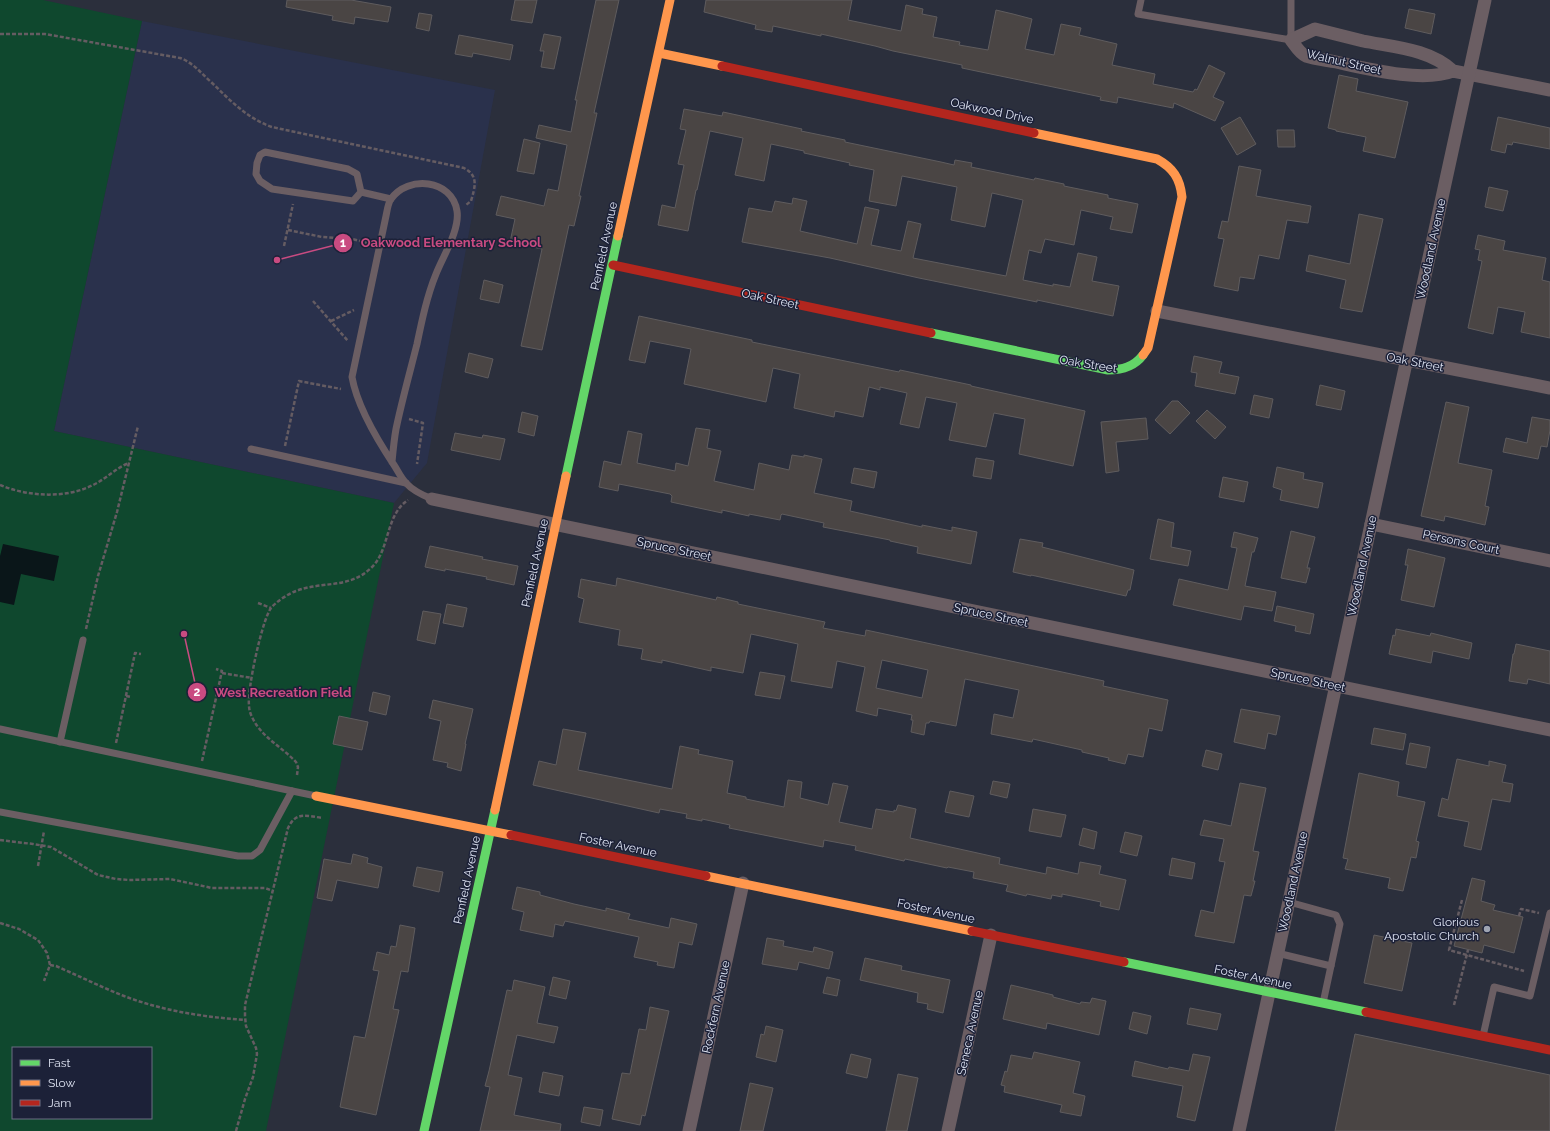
<svg xmlns="http://www.w3.org/2000/svg" width="1550" height="1131" viewBox="0 0 1550 1131" font-family="Raleway,sans-serif">
<style>
.built{fill:#2a314c}
.green{fill:#0f482e;fill-rule:evenodd}
.water{fill:#0a1619}
.building{fill:#4a4544;stroke:#5f5c5e;fill-rule:evenodd}
.lines{fill:none;stroke-linecap:round;stroke-linejoin:round}
.path{stroke:#655c62;stroke-width:2.5;stroke-dasharray:4 2;stroke-linecap:butt}
.lane{stroke:#6b5e63;stroke-width:7}
.street{stroke:#6b5e63;stroke-width:13}
.fast{stroke:#63d668;stroke-width:9}
.slow{stroke:#ff974d;stroke-width:9}
.jam{stroke:#b3261e;stroke-width:9}
.poi-dot{fill:#9fa4b2;stroke:#1c2138;stroke-width:1.5}
.labels{text-anchor:middle;stroke-width:3;stroke-linejoin:round;paint-order:stroke}
.street-label{font-size:12px;fill:#dee3f2;stroke:#1c2138}
.poi-label{font-size:12px;fill:#dee3f2;stroke:#1c2138;text-anchor:end}
.leader{fill:none;stroke:#c94b81;stroke-width:1.5}
.callout-dot{fill:#c94b81;stroke:#1c2138;stroke-width:1.5}
.mark-label{font-size:12px;text-anchor:middle;font-weight:bold;fill:#fff}
.callout-label{font-size:13px;text-anchor:middle;font-weight:bold;fill:#c94b81;stroke:#1c2138;stroke-width:3;stroke-linejoin:round;paint-order:stroke}
</style>
<rect width="100%" height="100%" fill="#2b2f3c"/>
<!-- built -->
<path class="built" d="M 142,21 L 495,90 L 427,463 L 394,503 L 54,431 Z"/>
<!-- green -->
<path class="green" d="M 0,0 L 43,0 L 142,21 L 54,431 L 394,503 L 266,1131 L 0,1131 ZM 13,1048 L 151,1048 L 151,1118 L 13,1118 Z"/>
<!-- water -->
<path class="water" d="M 3,544 L 59,556 L 54,581 L 21,574 L 14,605 L 0,602 L 0,556 Z"/>
<!-- building -->
<g class="building">
<path d="M 287,0 L 351,0 L 391,7 L 388,22 L 355,17 L 354,24 L 332,20 L 333,16 L 286,7 Z"/>
<path d="M 515,0 L 537,0 L 532,23 L 511,20 Z"/>
<path d="M 596,0 L 619,0 L 594,113 L 597,113 L 579,196 L 581,196 L 574,226 L 569,225 L 542,350 L 521,346 L 542,249 L 510,242 L 515,219 L 496,215 L 501,196 L 544,206 L 548,189 L 558,191 L 567,145 L 536,138 L 539,125 L 571,132 L 577,100 L 575,100 Z"/>
<path d="M 706,0 L 852,0 L 848,20 L 901,31 L 906,5 L 923,9 L 922,14 L 937,17 L 933,37 L 960,42 L 959,45 L 988,50 L 996,10 L 1013,14 L 1032,19 L 1025,49 L 1054,55 L 1061,24 L 1081,28 L 1079,35 L 1117,44 L 1112,65 L 1155,74 L 1153,84 L 1193,92 L 1195,89 L 1197,90 L 1209,65 L 1225,73 L 1213,97 L 1224,102 L 1215,121 L 1174,103 L 1173,108 L 1118,97 L 1117,103 L 1100,100 L 1101,97 L 962,68 L 962,65 L 893,51 L 875,46 L 821,34 L 821,36 L 773,26 L 772,32 L 755,29 L 756,25 L 704,12 Z"/>
<path d="M 1409,9 L 1435,14 L 1431,34 L 1405,28 Z"/>
<path d="M 419,13 L 432,15 L 429,31 L 416,28 Z"/>
<path d="M 544,34 L 561,37 L 554,69 L 541,67 L 544,51 L 540,51 Z"/>
<path d="M 459,35 L 513,45 L 510,60 L 473,53 L 472,57 L 455,54 Z"/>
<path d="M 1339,75 L 1358,79 L 1356,91 L 1408,102 L 1395,158 L 1363,151 L 1366,137 L 1336,131 L 1336,130 L 1328,128 Z"/>
<path d="M 684,109 L 722,116 L 723,112 L 802,129 L 801,131 L 845,140 L 845,142 L 941,162 L 954,165 L 955,160 L 972,163 L 971,167 L 1034,180 L 1035,178 L 1064,184 L 1064,186 L 1108,195 L 1108,198 L 1138,204 L 1132,233 L 1110,229 L 1113,217 L 1081,210 L 1074,245 L 1045,239 L 1041,253 L 1029,250 L 1023,280 L 1053,286 L 1053,284 L 1070,287 L 1078,253 L 1097,257 L 1092,281 L 1119,286 L 1113,316 L 1037,300 L 1037,302 L 919,278 L 830,258 L 742,242 L 749,208 L 772,212 L 775,201 L 792,204 L 793,198 L 807,201 L 800,231 L 857,244 L 865,207 L 879,210 L 871,245 L 901,251 L 908,221 L 921,224 L 913,258 L 1006,276 L 1023,200 L 992,193 L 985,227 L 951,220 L 957,187 L 902,176 L 896,206 L 869,201 L 874,170 L 849,165 L 850,163 L 804,153 L 804,151 L 771,144 L 764,181 L 735,175 L 743,138 L 710,131 L 697,190 L 696,190 L 688,231 L 658,225 L 662,205 L 675,208 L 684,165 L 678,164 L 686,130 L 680,129 Z"/>
<path d="M 1240,117 L 1256,144 L 1237,155 L 1221,128 Z"/>
<path d="M 1498,117 L 1550,128 L 1550,149 L 1513,142 L 1512,145 L 1507,144 L 1505,153 L 1491,150 Z"/>
<path d="M 1277,130 L 1294,130 L 1295,147 L 1278,147 Z"/>
<path d="M 524,139 L 540,143 L 534,174 L 517,171 Z"/>
<path d="M 1239,166 L 1261,170 L 1256,196 L 1311,206 L 1308,223 L 1287,220 L 1279,259 L 1259,255 L 1254,279 L 1240,277 L 1238,291 L 1214,286 L 1224,239 L 1218,238 L 1222,221 L 1228,222 Z"/>
<path d="M 1489,187 L 1508,191 L 1503,211 L 1485,207 Z"/>
<path d="M 1359,214 L 1383,219 L 1362,312 L 1340,308 L 1346,280 L 1306,271 L 1309,255 L 1350,264 Z"/>
<path d="M 1478,235 L 1505,241 L 1503,250 L 1546,258 L 1542,280 L 1550,282 L 1550,338 L 1521,332 L 1525,312 L 1498,307 L 1493,334 L 1468,328 L 1482,261 L 1478,260 L 1480,250 L 1475,249 Z"/>
<path d="M 484,280 L 503,285 L 499,303 L 480,299 Z"/>
<path d="M 639,316 L 752,340 L 752,342 L 899,372 L 900,370 L 971,385 L 971,386 L 1085,411 L 1073,466 L 1019,454 L 1025,419 L 994,413 L 986,447 L 949,440 L 957,403 L 926,397 L 919,428 L 900,424 L 907,393 L 880,387 L 880,390 L 869,387 L 863,417 L 835,411 L 834,417 L 794,408 L 800,374 L 773,368 L 766,402 L 684,384 L 691,349 L 650,341 L 645,363 L 629,360 Z"/>
<path d="M 469,353 L 493,359 L 488,378 L 465,372 Z"/>
<path d="M 1194,356 L 1222,362 L 1219,373 L 1239,377 L 1235,394 L 1195,386 L 1197,373 L 1191,372 Z"/>
<path d="M 1320,385 L 1345,391 L 1341,410 L 1316,405 Z"/>
<path d="M 1254,395 L 1273,399 L 1269,418 L 1250,414 Z"/>
<path d="M 1172,401 L 1178,401 L 1190,413 L 1170,434 L 1155,420 Z"/>
<path d="M 1446,402 L 1469,407 L 1458,463 L 1492,470 L 1485,506 L 1489,507 L 1485,525 L 1445,516 L 1444,521 L 1421,516 Z"/>
<path d="M 1207,410 L 1226,427 L 1215,439 L 1196,421 Z"/>
<path d="M 522,412 L 538,416 L 534,436 L 518,432 Z"/>
<path d="M 1532,417 L 1550,420 L 1550,430 L 1547,447 L 1541,446 L 1538,459 L 1503,452 L 1506,438 L 1527,443 Z"/>
<path d="M 1146,418 L 1148,439 L 1116,442 L 1119,471 L 1106,473 L 1101,422 Z"/>
<path d="M 696,428 L 710,430 L 707,448 L 721,451 L 714,481 L 754,490 L 759,463 L 789,470 L 792,455 L 804,457 L 804,455 L 822,459 L 814,493 L 852,501 L 850,511 L 922,527 L 922,525 L 952,531 L 952,527 L 977,532 L 971,564 L 917,553 L 918,547 L 890,541 L 890,540 L 823,527 L 824,523 L 782,514 L 781,515 L 780,520 L 749,514 L 749,516 L 722,510 L 722,513 L 671,502 L 672,496 L 670,494 L 619,484 L 618,491 L 599,487 L 604,461 L 621,465 L 628,431 L 642,434 L 637,463 L 675,471 L 676,463 L 688,466 Z"/>
<path d="M 455,433 L 482,438 L 483,435 L 505,439 L 500,460 L 451,450 Z"/>
<path d="M 976,458 L 994,461 L 991,479 L 973,476 Z"/>
<path d="M 1277,467 L 1304,473 L 1303,479 L 1323,483 L 1318,508 L 1280,500 L 1282,490 L 1273,487 Z"/>
<path d="M 854,468 L 877,472 L 874,488 L 851,483 Z"/>
<path d="M 1223,477 L 1248,482 L 1244,502 L 1219,497 Z"/>
<path d="M 1158,519 L 1174,523 L 1171,547 L 1191,551 L 1188,566 L 1150,559 Z"/>
<path d="M 1291,531 L 1315,537 L 1307,568 L 1310,568 L 1306,583 L 1281,578 Z"/>
<path d="M 1234,532 L 1258,538 L 1254,552 L 1252,552 L 1245,586 L 1276,592 L 1272,611 L 1244,606 L 1241,620 L 1173,605 L 1179,579 L 1228,590 L 1237,548 L 1231,547 Z"/>
<path d="M 1020,539 L 1043,543 L 1042,547 L 1134,570 L 1130,590 L 1128,590 L 1126,596 L 1031,575 L 1031,576 L 1013,572 Z"/>
<path d="M 430,546 L 483,557 L 482,559 L 518,566 L 514,585 L 486,579 L 487,577 L 445,569 L 445,571 L 425,567 Z"/>
<path d="M 1408,549 L 1445,558 L 1434,607 L 1401,600 L 1408,565 L 1405,565 Z"/>
<path d="M 617,578 L 716,600 L 717,597 L 738,602 L 738,604 L 825,622 L 823,628 L 865,636 L 866,630 L 1104,681 L 1103,686 L 1168,700 L 1162,731 L 1149,728 L 1143,757 L 1128,754 L 1125,764 L 1108,760 L 1109,758 L 1082,752 L 1082,750 L 1033,739 L 1032,742 L 991,734 L 994,714 L 1013,718 L 1019,690 L 965,679 L 956,726 L 930,721 L 929,723 L 926,723 L 924,735 L 911,732 L 913,720 L 911,720 L 912,715 L 878,708 L 877,716 L 856,711 L 865,667 L 837,661 L 832,688 L 791,681 L 798,644 L 751,634 L 743,673 L 711,667 L 711,671 L 662,660 L 662,663 L 641,659 L 643,649 L 618,645 L 620,630 L 579,622 L 584,599 L 578,597 L 581,579 L 616,586 ZM 882,660 L 928,670 L 922,698 L 876,688 Z"/>
<path d="M 447,604 L 467,608 L 463,627 L 443,623 Z"/>
<path d="M 1277,606 L 1314,614 L 1310,634 L 1295,631 L 1296,626 L 1274,621 Z"/>
<path d="M 423,611 L 441,614 L 435,644 L 417,640 Z"/>
<path d="M 1396,629 L 1430,636 L 1431,633 L 1472,643 L 1469,659 L 1433,651 L 1431,663 L 1389,654 L 1393,635 L 1395,636 Z"/>
<path d="M 1516,644 L 1550,651 L 1550,684 L 1528,679 L 1527,684 L 1509,681 L 1513,654 L 1514,654 Z"/>
<path d="M 760,672 L 785,676 L 780,699 L 755,695 Z"/>
<path d="M 373,692 L 390,696 L 386,715 L 369,711 Z"/>
<path d="M 433,700 L 473,709 L 465,744 L 466,744 L 461,771 L 447,767 L 448,763 L 433,760 L 441,721 L 429,718 Z"/>
<path d="M 1241,709 L 1280,716 L 1276,735 L 1268,733 L 1265,749 L 1234,742 Z"/>
<path d="M 339,716 L 368,722 L 362,750 L 333,744 Z"/>
<path d="M 1374,728 L 1406,734 L 1403,750 L 1371,744 Z"/>
<path d="M 563,729 L 586,733 L 578,770 L 672,789 L 680,746 L 699,750 L 698,754 L 733,761 L 727,793 L 746,797 L 746,799 L 784,807 L 788,780 L 802,782 L 800,798 L 828,805 L 833,783 L 848,786 L 839,822 L 872,829 L 876,809 L 894,812 L 894,810 L 896,811 L 898,805 L 916,809 L 910,838 L 1000,858 L 999,864 L 1046,874 L 1047,867 L 1078,874 L 1080,862 L 1101,866 L 1099,874 L 1126,880 L 1119,910 L 1100,906 L 1101,902 L 1062,894 L 1062,897 L 1052,895 L 1051,899 L 1027,894 L 1026,896 L 1006,891 L 1008,885 L 973,878 L 974,872 L 948,867 L 947,868 L 905,859 L 904,861 L 855,850 L 856,846 L 824,840 L 823,847 L 729,828 L 730,825 L 702,819 L 702,821 L 686,818 L 687,814 L 660,809 L 659,813 L 533,785 L 539,761 L 556,765 Z"/>
<path d="M 1410,743 L 1430,747 L 1426,768 L 1406,764 Z"/>
<path d="M 1206,750 L 1222,754 L 1218,770 L 1202,766 Z"/>
<path d="M 1457,759 L 1489,766 L 1489,761 L 1506,765 L 1502,782 L 1513,784 L 1510,802 L 1492,799 L 1481,850 L 1464,846 L 1469,822 L 1438,816 L 1442,798 L 1448,800 Z"/>
<path d="M 1359,773 L 1399,782 L 1397,796 L 1425,802 L 1416,841 L 1419,842 L 1416,858 L 1411,857 L 1403,891 L 1388,888 L 1390,878 L 1345,869 L 1348,859 L 1343,858 Z"/>
<path d="M 993,781 L 1010,784 L 1007,798 L 990,794 Z"/>
<path d="M 1240,783 L 1266,788 L 1253,851 L 1259,852 L 1253,881 L 1255,881 L 1251,896 L 1244,895 L 1234,943 L 1195,936 L 1201,910 L 1214,913 L 1225,862 L 1219,861 L 1224,839 L 1200,835 L 1204,820 L 1231,826 Z"/>
<path d="M 950,791 L 974,796 L 969,817 L 945,812 Z"/>
<path d="M 1033,809 L 1066,815 L 1061,837 L 1029,831 Z"/>
<path d="M 1083,828 L 1097,832 L 1094,849 L 1079,845 Z"/>
<path d="M 1125,832 L 1142,836 L 1137,856 L 1120,852 Z"/>
<path d="M 353,854 L 368,858 L 367,863 L 382,867 L 378,888 L 337,880 L 332,901 L 317,898 L 324,859 L 351,864 Z"/>
<path d="M 1172,858 L 1195,863 L 1192,879 L 1169,875 Z"/>
<path d="M 417,867 L 443,872 L 439,892 L 413,886 Z"/>
<path d="M 1472,878 L 1485,881 L 1481,901 L 1495,905 L 1493,910 L 1523,917 L 1514,953 L 1484,945 L 1482,953 L 1454,946 Z"/>
<path d="M 517,887 L 540,892 L 540,895 L 574,904 L 606,911 L 606,908 L 630,914 L 628,919 L 669,928 L 671,918 L 697,924 L 692,945 L 679,942 L 674,968 L 657,965 L 658,962 L 634,957 L 639,937 L 565,921 L 563,926 L 555,924 L 553,937 L 520,930 L 524,912 L 512,909 Z"/>
<path d="M 400,925 L 415,928 L 408,972 L 401,971 L 393,1009 L 399,1010 L 376,1115 L 340,1107 L 354,1036 L 365,1038 L 379,971 L 373,970 L 377,952 L 389,955 L 391,946 L 396,947 Z"/>
<path d="M 1374,935 L 1412,943 L 1402,991 L 1364,983 Z"/>
<path d="M 767,938 L 784,941 L 783,946 L 813,952 L 814,947 L 833,952 L 829,969 L 799,962 L 797,970 L 762,964 Z"/>
<path d="M 865,958 L 902,966 L 901,970 L 950,980 L 943,1013 L 927,1009 L 928,1004 L 917,1002 L 918,993 L 860,980 Z"/>
<path d="M 553,977 L 570,981 L 566,999 L 549,995 Z"/>
<path d="M 827,977 L 840,980 L 837,996 L 823,993 Z"/>
<path d="M 514,980 L 545,987 L 537,1023 L 558,1027 L 554,1043 L 517,1035 L 508,1075 L 522,1078 L 514,1115 L 561,1124 L 560,1131 L 480,1131 L 490,1087 L 485,1086 L 489,1071 L 507,990 L 512,991 Z"/>
<path d="M 1011,985 L 1053,995 L 1053,997 L 1080,1004 L 1081,1002 L 1090,1003 L 1092,998 L 1106,1001 L 1099,1035 L 1047,1023 L 1046,1029 L 1003,1019 Z"/>
<path d="M 650,1007 L 669,1011 L 645,1116 L 642,1115 L 640,1125 L 612,1119 L 622,1073 L 630,1074 L 639,1029 L 646,1030 Z"/>
<path d="M 1190,1008 L 1221,1014 L 1217,1030 L 1187,1024 Z"/>
<path d="M 1133,1012 L 1151,1016 L 1147,1034 L 1129,1029 Z"/>
<path d="M 766,1026 L 783,1030 L 776,1062 L 756,1057 L 761,1034 L 764,1035 Z"/>
<path d="M 1355,1034 L 1550,1075 L 1550,1131 L 1335,1131 Z"/>
<path d="M 1034,1052 L 1080,1062 L 1073,1093 L 1085,1096 L 1081,1116 L 1060,1112 L 1062,1105 L 1004,1092 L 1005,1086 L 1001,1085 L 1005,1071 L 1007,1072 L 1011,1055 L 1032,1059 Z"/>
<path d="M 851,1054 L 871,1059 L 867,1078 L 846,1073 Z"/>
<path d="M 1193,1054 L 1210,1057 L 1195,1121 L 1177,1117 L 1183,1086 L 1132,1076 L 1135,1061 L 1168,1069 L 1169,1067 L 1189,1071 Z"/>
<path d="M 543,1072 L 563,1076 L 559,1096 L 539,1092 Z"/>
<path d="M 898,1074 L 918,1078 L 907,1131 L 886,1131 Z"/>
<path d="M 750,1083 L 773,1088 L 763,1131 L 740,1131 Z"/>
<path d="M 584,1107 L 603,1110 L 600,1126 L 581,1122 Z"/>
</g>
<g class="lines">
<!-- path -->
<g class="path">
<path d="M 0,34 L 45,34 L 180,58 C 192,62 200,72 210,81 C 229,99 246,118 272,127 L 464,168 C 479,176 475,187 471,201 L 466,205"/>
<path d="M 288,230 L 322,237 L 352,239 L 368,243"/>
<path d="M 284,246 L 293,204"/>
<path d="M 313,301 L 348,341"/>
<path d="M 331,321 L 354,310"/>
<path d="M 409,419 L 423,423 L 417,464"/>
<path d="M 285,446 L 299,381 L 341,389"/>
<path d="M 0,485 C 29,497 67,499 95,484 C 107,478 116,468 129,463"/>
<path d="M 258,603 L 271,608"/>
<path d="M 86,629 L 98,576 L 117,512 L 138,426"/>
<path d="M 222,673 L 252,678"/>
<path d="M 126,696 L 131,697"/>
<path d="M 116,743 L 135,653 L 141,654"/>
<path d="M 202,761 L 222,671 L 216,669"/>
<path d="M 297,775 L 298,767 L 296,762 C 282,747 261,737 252,717 C 250,713 249,709 249,705 C 247,690 262,620 271,608 C 277,601 288,594 296,591 C 322,581 349,589 371,568 C 390,551 385,515 408,500"/>
<path d="M 0,840 L 33,844 L 51,847 L 98,875 L 116,879 L 129,880 L 170,879 L 212,888 L 265,888 L 273,891"/>
<path d="M 38,866 L 44,831"/>
<path d="M 1462,900 L 1449,950 L 1524,971"/>
<path d="M 1519,916 L 1521,909 L 1539,913"/>
<path d="M 0,923 L 19,929 L 38,940 L 47,953 L 50,965 L 44,981"/>
<path d="M 50,965 L 56,966 C 79,976 101,987 124,996 C 163,1011 204,1017 245,1020"/>
<path d="M 1454,1005 L 1468,950"/>
<path d="M 236,1131 L 245,1099 L 253,1077 L 257,1054 L 256,1048 L 246,1026 L 245,1016 L 245,1005 L 288,828 C 296,811 307,816 323,818"/>
</g>
<!-- lane -->
<g class="lane">
<path d="M 1141,0 L 1138,14 L 1291,40 L 1291,0"/>
<path d="M 265,152 L 348,169 L 357,174 L 361,192 L 353,201 L 272,189 L 260,181 L 256,174 L 257,163 L 260,155 Z"/>
<path d="M 361,192 L 391,199"/>
<path d="M 251,449 L 406,483"/>
<path d="M 392,462 C 393,451 394,440 396,429 C 402,400 410,372 417,344 C 422,320 427,296 436,274 C 443,256 460,230 457,211 C 452,179 408,175 391,199 C 388,203 387,211 386,216 L 352,377 C 357,406 378,441 394,465 C 398,471 401,478 406,483 C 413,491 422,495 432,499"/>
<path d="M 0,729 L 316,796"/>
<path d="M 60,742 L 83,640"/>
<path d="M 0,812 L 238,856 L 252,856 L 260,850 L 292,791"/>
<path d="M 1289,902 L 1336,915 L 1340,924 L 1323,1003"/>
<path d="M 1277,953 L 1331,966"/>
<path d="M 1483,1036 L 1494,987 L 1530,996 L 1550,913"/>
</g>
<!-- street -->
<g class="street">
<path d="M 1453,71 C 1423,83 1368,69 1336,62 C 1326,60 1315,59 1306,56 C 1300,54 1295,45 1291,40 L 1315,29 C 1331,33 1347,37 1363,41 C 1393,47 1430,49 1453,71 L 1550,90"/>
<path d="M 1157,311 L 1550,388"/>
<path d="M 432,499 L 1550,730"/>
<path d="M 1371,524 L 1550,561"/>
<path d="M 689,1131 L 743,883"/>
<path d="M 948,1131 L 991,935"/>
<path d="M 1239,1131 L 1485,0"/>
</g>
<!-- fast -->
<g class="fast">
<path d="M 931,333 L 1108,370 C 1122,370 1134,367 1143,355"/>
<path d="M 566,476 L 618,236"/>
<path d="M 1124,962 L 1366,1012"/>
<path d="M 424,1131 L 495,810"/>
</g>
<!-- slow -->
<g class="slow">
<path d="M 659,53 L 722,66"/>
<path d="M 1034,133 L 1157,159 C 1173,168 1180,178 1182,197 L 1148,348 L 1143,355"/>
<path d="M 618,236 L 670,0"/>
<path d="M 316,796 L 511,835"/>
<path d="M 495,810 L 566,476"/>
<path d="M 706,876 L 972,931"/>
</g>
<!-- jam -->
<g class="jam">
<path d="M 722,66 L 1034,133"/>
<path d="M 613,265 L 931,333"/>
<path d="M 511,835 L 706,876"/>
<path d="M 972,931 L 1124,962"/>
<path d="M 1366,1012 L 1550,1050"/>
</g>
</g>
<!-- markers -->
<circle class="poi-dot" cx="1487" cy="929" r="4"/>
<g class="labels">
<!-- street labels -->
<g class="street-label">
<text transform="translate(1344 62) rotate(13)" y="4">Walnut Street</text>
<text transform="translate(992 111) rotate(12)" y="4">Oakwood Drive</text>
<text transform="translate(604 246) rotate(-78)" y="4">Penfield Avenue</text>
<text transform="translate(1431 249) rotate(-78)" y="4">Woodland Avenue</text>
<text transform="translate(770 299) rotate(12)" y="4">Oak Street</text>
<text transform="translate(1415 362) rotate(11)" y="4">Oak Street</text>
<text transform="translate(1088 364) rotate(9)" y="4">Oak Street</text>
<text transform="translate(1461 542) rotate(12)" y="4">Persons Court</text>
<text transform="translate(674 549) rotate(12)" y="4">Spruce Street</text>
<text transform="translate(535 563) rotate(-78)" y="4">Penfield Avenue</text>
<text transform="translate(1362 566) rotate(-78)" y="4">Woodland Avenue</text>
<text transform="translate(991 615) rotate(12)" y="4">Spruce Street</text>
<text transform="translate(1308 680) rotate(12)" y="4">Spruce Street</text>
<text transform="translate(618 845) rotate(12)" y="4">Foster Avenue</text>
<text transform="translate(467 880) rotate(-78)" y="4">Penfield Avenue</text>
<text transform="translate(1293 882) rotate(-78)" y="4">Woodland Avenue</text>
<text transform="translate(936 911) rotate(12)" y="4">Foster Avenue</text>
<text transform="translate(1253 977) rotate(12)" y="4">Foster Avenue</text>
<text transform="translate(716 1007) rotate(-78)" y="4">Rockfern Avenue</text>
<text transform="translate(970 1033) rotate(-78)" y="4">Seneca Avenue</text>
</g>
<!-- poi labels -->
<g class="poi-label">
<text x="1479" y="926">Glorious<tspan x="1479" dy="14">Apostolic Church</tspan></text>
</g>
</g>
<!-- callouts -->
<path class="leader" d="M277 260L343 243M184 634L197 692"/>
<g class="callout-dot">
<circle cx="277" cy="260" r="4"/>
<circle cx="184" cy="634" r="4"/>
<circle cx="343" cy="243" r="10"/>
<circle cx="197" cy="692" r="10"/>
</g>
<g class="mark-label">
<text x="343" y="247">1</text>
<text x="197" y="696">2</text>
</g>
<g class="callout-label">
<text x="451" y="247">Oakwood Elementary School</text>
<text x="283" y="697">West Recreation Field</text>
</g>
<!-- legend -->
<rect x="12" y="1047" width="140" height="72" fill="#1c2138" stroke="#6a6f82"/>
<rect x="20" y="1060" width="20" height="6" fill="#63d668" stroke="#6a6f82"/>
<text x="48" y="1067" font-size="12" fill="#dee3f2">Fast</text>
<rect x="20" y="1080" width="20" height="6" fill="#ff974d" stroke="#6a6f82"/>
<text x="48" y="1087" font-size="12" fill="#dee3f2">Slow</text>
<rect x="20" y="1100" width="20" height="6" fill="#b3261e" stroke="#6a6f82"/>
<text x="48" y="1107" font-size="12" fill="#dee3f2">Jam</text>
</svg>
